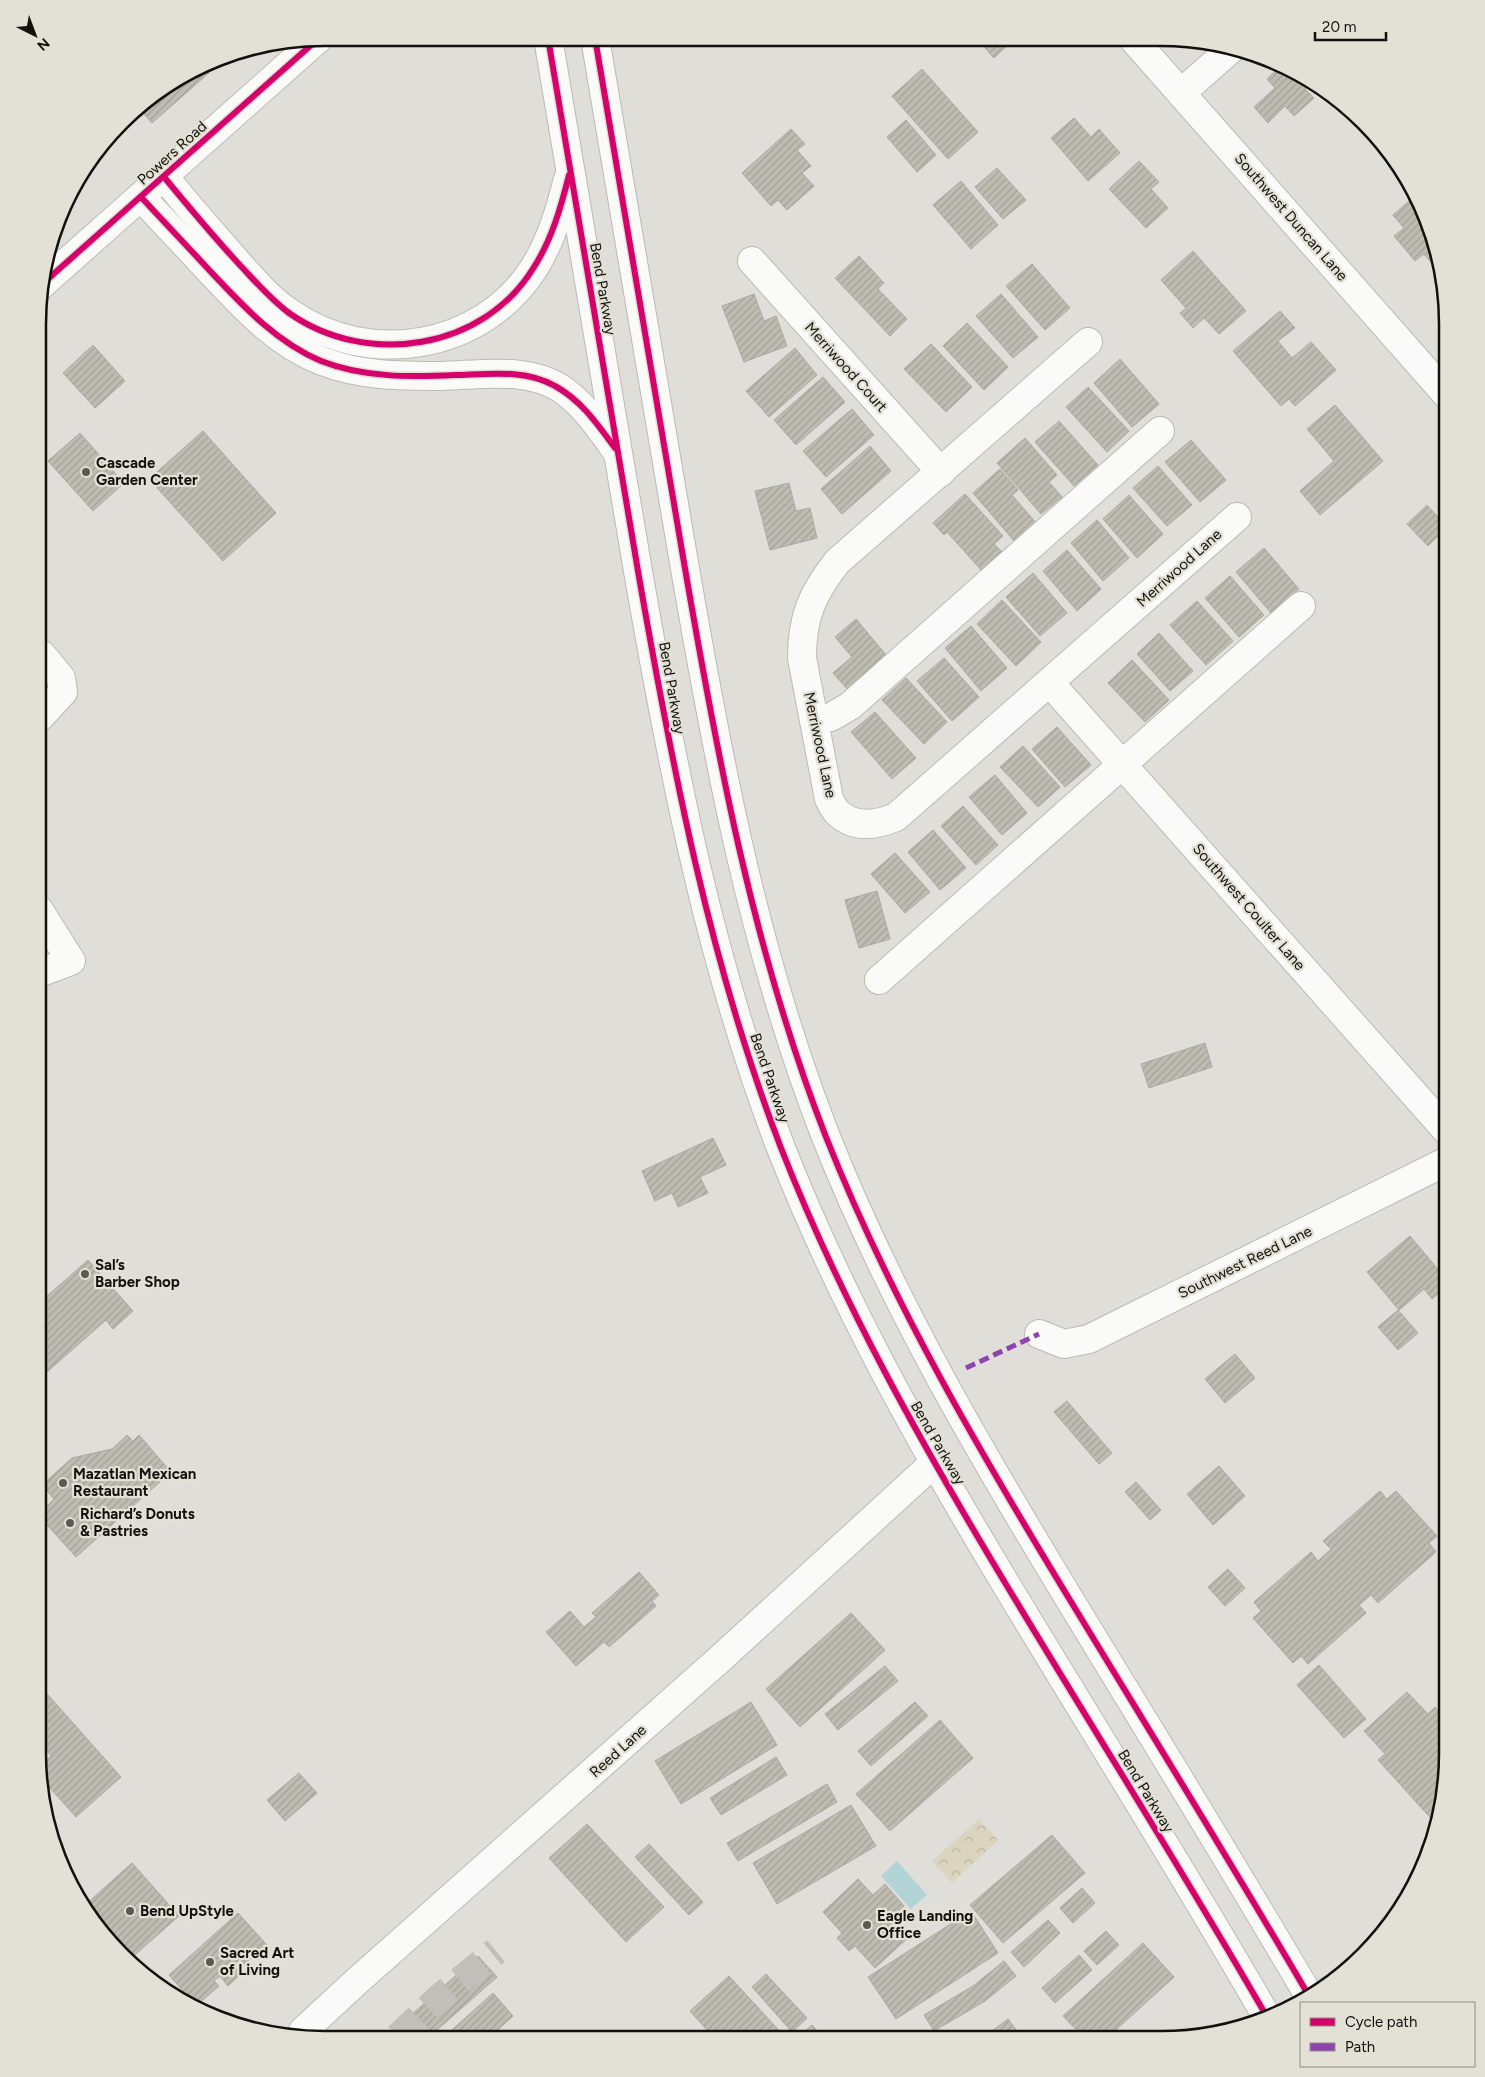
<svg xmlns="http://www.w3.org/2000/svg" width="1485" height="2077" viewBox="0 0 1485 2077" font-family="Figtree,sans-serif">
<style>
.forest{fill:url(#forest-crowns)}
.water{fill:#b3d4d7}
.building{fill:url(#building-hatch);stroke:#aaa9a4}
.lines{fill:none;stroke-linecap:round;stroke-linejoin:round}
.minor-tunnel{stroke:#c1bfba;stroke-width:28;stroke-dasharray:28 14;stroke-linecap:butt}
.minor-casing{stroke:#bbbab5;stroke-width:30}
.major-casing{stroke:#bbbab5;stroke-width:30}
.highway-casing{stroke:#bbbab5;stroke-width:30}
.minor{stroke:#fafaf9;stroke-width:28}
.major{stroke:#fafaf9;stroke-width:28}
.highway{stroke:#fafaf9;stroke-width:28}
.quiet{stroke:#8e44ad;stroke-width:5;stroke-dasharray:10 5;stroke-linecap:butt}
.cycleway-casing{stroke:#e3e0d5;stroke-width:9}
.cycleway{stroke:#d6006c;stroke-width:6}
.poi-dot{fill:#5a5954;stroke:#e3e0d5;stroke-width:2}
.labels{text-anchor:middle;stroke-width:4.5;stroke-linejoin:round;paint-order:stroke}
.street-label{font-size:15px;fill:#12110d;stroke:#e3e0d5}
.poi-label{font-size:15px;font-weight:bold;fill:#12110d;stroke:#e3e0d5;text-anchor:start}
.rim{fill:none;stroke:#12110d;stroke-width:2.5}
</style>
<defs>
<pattern id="forest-crowns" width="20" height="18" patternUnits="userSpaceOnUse" patternTransform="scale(1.25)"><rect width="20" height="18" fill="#dbd4be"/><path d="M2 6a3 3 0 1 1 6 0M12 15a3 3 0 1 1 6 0" fill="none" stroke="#bbb5a2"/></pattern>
<pattern id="building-hatch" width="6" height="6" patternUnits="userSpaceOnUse" patternTransform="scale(1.25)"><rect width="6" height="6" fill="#bfbcb2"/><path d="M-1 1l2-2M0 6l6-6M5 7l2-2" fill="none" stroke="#a3a198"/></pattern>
</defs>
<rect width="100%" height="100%" fill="#e0ded8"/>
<!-- forest -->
<path class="forest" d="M 979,1819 L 998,1840 L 952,1883 L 932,1861 Z"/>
<!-- water -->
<path class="water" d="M 897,1861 L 927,1895 L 911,1909 L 881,1876 Z"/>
<!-- building -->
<g class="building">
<path d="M 977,39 L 1014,39 L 994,58 Z"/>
<path d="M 217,61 L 219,64 L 152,123 L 138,107 Z"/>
<path d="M 1281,66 L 1312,83 L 1305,89 L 1314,98 L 1294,116 L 1285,106 L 1268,123 L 1254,107 L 1275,88 L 1267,79 Z"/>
<path d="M 922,69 L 978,132 L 948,159 L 892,96 Z"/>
<path d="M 1074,118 L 1091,137 L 1099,129 L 1120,153 L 1088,181 L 1051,138 Z"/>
<path d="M 906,120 L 936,155 L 917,172 L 887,137 Z"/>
<path d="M 791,129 L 805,144 L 797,150 L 811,166 L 802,173 L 814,186 L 787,210 L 778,200 L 771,206 L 742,173 Z"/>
<path d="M 1139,161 L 1159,182 L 1151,189 L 1168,208 L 1146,228 L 1109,189 Z"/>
<path d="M 997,168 L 1026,200 L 1003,219 L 975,187 Z"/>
<path d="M 961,181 L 998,225 L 971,249 L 933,205 Z"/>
<path d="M 1416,195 L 1442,268 L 1443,277 L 1424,254 L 1415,261 L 1394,236 L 1404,228 L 1393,215 Z"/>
<path d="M 1193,251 L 1246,311 L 1219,334 L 1204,318 L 1193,328 L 1180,313 L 1186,308 L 1161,280 Z"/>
<path d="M 859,256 L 884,283 L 878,289 L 907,319 L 890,336 L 835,278 Z"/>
<path d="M 1032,264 L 1070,308 L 1045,330 L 1006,286 Z"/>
<path d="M 754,294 L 764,321 L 776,316 L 787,346 L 744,362 L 722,306 Z"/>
<path d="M 1001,294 L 1038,337 L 1013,358 L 976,316 Z"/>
<path d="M 1280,311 L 1295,328 L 1278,341 L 1292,358 L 1311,342 L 1336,370 L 1295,406 L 1289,399 L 1281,406 L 1233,351 Z"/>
<path d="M 967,323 L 1008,367 L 984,390 L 943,346 Z"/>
<path d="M 931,344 L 972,387 L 946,412 L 904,369 Z"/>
<path d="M 93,345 L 125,381 L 95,408 L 63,373 Z"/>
<path d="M 795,348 L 817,375 L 769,417 L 746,391 Z"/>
<path d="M 1120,359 L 1159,404 L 1132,427 L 1094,383 Z"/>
<path d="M 823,377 L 845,402 L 796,445 L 774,420 Z"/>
<path d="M 1088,387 L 1129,431 L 1107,452 L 1066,407 Z"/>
<path d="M 1335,405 L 1383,461 L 1320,515 L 1300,491 L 1334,461 L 1307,429 Z"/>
<path d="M 852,409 L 874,435 L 826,477 L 803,451 Z"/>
<path d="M 1059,421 L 1098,465 L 1074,486 L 1035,442 Z"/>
<path d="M 203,431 L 276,513 L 223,561 L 149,479 Z"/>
<path d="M 80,433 L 124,483 L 93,511 L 48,461 Z"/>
<path d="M 1025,438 L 1057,475 L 1049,482 L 1062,497 L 1041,514 L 997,463 Z"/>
<path d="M 1191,440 L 1226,480 L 1200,502 L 1165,462 Z"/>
<path d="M 870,446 L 891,471 L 842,514 L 821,489 Z"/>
<path d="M 1158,466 L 1192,505 L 1167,526 L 1133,488 Z"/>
<path d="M 1000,469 L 1018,490 L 1012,495 L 1037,524 L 1015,542 L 973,493 Z"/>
<path d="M 789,483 L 796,511 L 810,508 L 817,538 L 770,550 L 755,491 Z"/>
<path d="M 965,494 L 1003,536 L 994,544 L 1002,552 L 982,571 L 947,532 L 944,535 L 933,523 Z"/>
<path d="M 1129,495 L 1163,534 L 1137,558 L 1103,519 Z"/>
<path d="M 1427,505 L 1447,527 L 1428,546 L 1407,524 Z"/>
<path d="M 1097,520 L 1129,558 L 1103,581 L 1071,543 Z"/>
<path d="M 1264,548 L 1299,589 L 1271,613 L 1236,572 Z"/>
<path d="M 1067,550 L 1101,589 L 1077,611 L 1043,571 Z"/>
<path d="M 1033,573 L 1067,613 L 1040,636 L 1006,597 Z"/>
<path d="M 1230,576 L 1264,615 L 1239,637 L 1205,598 Z"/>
<path d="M 1002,600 L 1041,642 L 1016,666 L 977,624 Z"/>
<path d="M 1197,601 L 1233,641 L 1206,665 L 1170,625 Z"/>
<path d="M 856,619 L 887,656 L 848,690 L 833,673 L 852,657 L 835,637 Z"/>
<path d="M 971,626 L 1007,668 L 981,691 L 945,648 Z"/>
<path d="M 1159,633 L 1193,671 L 1170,691 L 1137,654 Z"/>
<path d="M 944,658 L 979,697 L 952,721 L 917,681 Z"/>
<path d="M 1132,660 L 1169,700 L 1145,722 L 1108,683 Z"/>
<path d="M 906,678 L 947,722 L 924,744 L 882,700 Z"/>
<path d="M 875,712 L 916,758 L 892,779 L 851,732 Z"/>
<path d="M 1057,727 L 1091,765 L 1065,787 L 1032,749 Z"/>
<path d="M 1023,746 L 1060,787 L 1038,807 L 1000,767 Z"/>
<path d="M 995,775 L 1027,813 L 1002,835 L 969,797 Z"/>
<path d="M 963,806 L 998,845 L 976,865 L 941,826 Z"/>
<path d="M 933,830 L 966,868 L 940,890 L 908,852 Z"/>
<path d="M 895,853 L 930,892 L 905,913 L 871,874 Z"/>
<path d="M 877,891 L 890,939 L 859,948 L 845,900 Z"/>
<path d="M 1205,1043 L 1212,1067 L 1149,1088 L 1141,1064 Z"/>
<path d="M 713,1138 L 726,1165 L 700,1177 L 708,1193 L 678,1207 L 672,1193 L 655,1201 L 642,1171 Z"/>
<path d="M 1410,1236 L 1447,1280 L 1447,1286 L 1432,1299 L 1424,1289 L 1399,1310 L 1367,1272 Z"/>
<path d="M 88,1260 L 133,1311 L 113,1329 L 106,1320 L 38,1380 L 38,1304 Z"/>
<path d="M 1398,1310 L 1418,1333 L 1398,1350 L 1378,1327 Z"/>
<path d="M 1235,1354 L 1255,1378 L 1225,1403 L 1205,1379 Z"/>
<path d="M 1067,1401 L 1112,1453 L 1099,1464 L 1054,1412 Z"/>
<path d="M 127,1435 L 133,1441 L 139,1435 L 171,1472 L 76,1557 L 38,1515 L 54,1499 L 42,1485 L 72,1458 L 112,1449 Z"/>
<path d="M 1219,1466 L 1245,1496 L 1213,1525 L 1187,1494 Z"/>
<path d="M 1136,1482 L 1161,1510 L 1150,1520 L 1125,1492 Z"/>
<path d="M 1380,1491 L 1387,1499 L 1396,1491 L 1437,1536 L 1429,1543 L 1436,1552 L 1378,1603 L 1371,1595 L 1359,1605 L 1366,1613 L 1308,1664 L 1301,1656 L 1293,1663 L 1253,1618 L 1261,1611 L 1254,1602 L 1311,1552 L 1318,1561 L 1331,1549 L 1323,1541 Z"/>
<path d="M 1228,1569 L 1245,1588 L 1225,1606 L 1208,1587 Z"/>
<path d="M 639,1572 L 659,1595 L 652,1601 L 656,1606 L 609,1647 L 604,1642 L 576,1666 L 546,1632 L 570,1611 L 584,1627 L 596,1617 L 592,1613 Z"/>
<path d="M 851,1613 L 885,1650 L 800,1727 L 766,1689 Z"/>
<path d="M 1319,1665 L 1366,1719 L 1344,1738 L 1297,1685 Z"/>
<path d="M 885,1666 L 898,1681 L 838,1730 L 825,1714 Z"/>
<path d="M 42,1688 L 121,1777 L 76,1817 L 40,1777 L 39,1767 L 51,1756 L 38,1741 L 38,1691 Z"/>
<path d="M 1407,1692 L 1428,1714 L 1435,1707 L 1447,1720 L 1447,1771 L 1436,1824 L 1378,1760 L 1385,1754 L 1364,1731 Z"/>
<path d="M 751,1702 L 777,1745 L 681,1804 L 655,1761 Z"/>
<path d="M 915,1702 L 928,1716 L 871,1766 L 858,1751 Z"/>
<path d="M 940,1720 L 973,1758 L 890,1831 L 856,1794 Z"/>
<path d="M 776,1757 L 787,1775 L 721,1815 L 710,1798 Z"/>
<path d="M 299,1773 L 317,1793 L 285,1821 L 267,1800 Z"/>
<path d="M 827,1784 L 837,1802 L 738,1861 L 727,1843 Z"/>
<path d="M 851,1805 L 876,1846 L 777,1904 L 753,1863 Z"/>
<path d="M 587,1824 L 664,1907 L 626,1942 L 549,1858 Z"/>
<path d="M 1052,1835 L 1085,1873 L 1003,1943 L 970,1905 Z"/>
<path d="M 649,1844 L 703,1902 L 689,1915 L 635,1857 Z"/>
<path d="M 132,1863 L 179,1916 L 129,1960 L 97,1927 L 84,1906 Z"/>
<path d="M 858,1879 L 873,1895 L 885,1884 L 904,1906 L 892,1916 L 910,1936 L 875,1968 L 855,1946 L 849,1951 L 837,1938 L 842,1933 L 823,1912 Z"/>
<path d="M 1082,1888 L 1095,1903 L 1073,1923 L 1060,1908 Z"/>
<path d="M 971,1911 L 998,1953 L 896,2019 L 868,1977 Z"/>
<path d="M 238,1913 L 267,1945 L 244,1964 L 240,1959 L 233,1965 L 241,1974 L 228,1986 L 220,1976 L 214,1981 L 219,1986 L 196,2006 L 169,1975 Z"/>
<path d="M 1048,1920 L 1060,1933 L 1024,1967 L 1011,1952 Z"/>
<path d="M 1106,1931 L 1119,1945 L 1097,1965 L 1084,1951 Z"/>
<path d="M 1143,1943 L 1174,1977 L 1106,2039 L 1085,2039 L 1063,2016 Z"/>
<path d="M 1079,1955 L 1092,1970 L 1055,2003 L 1042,1988 Z"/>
<path d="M 478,1956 L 497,1977 L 429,2037 L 386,2037 Z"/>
<path d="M 1004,1961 L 1016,1976 L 985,2001 L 934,2031 L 924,2015 L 973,1986 Z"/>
<path d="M 766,1974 L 807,2018 L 792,2032 L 752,1987 Z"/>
<path d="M 729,1976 L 786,2038 L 714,2038 L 690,2011 Z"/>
<path d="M 493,1993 L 513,2016 L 489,2038 L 443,2038 Z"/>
<path d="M 1008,2019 L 1020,2035 L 1015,2039 L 981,2039 Z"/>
<path d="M 812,2025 L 824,2039 L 798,2038 L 797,2038 Z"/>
</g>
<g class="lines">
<!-- minor-tunnel -->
<path class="minor-tunnel" d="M 398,2037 L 439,1998 L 496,1951"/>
<!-- minor casing -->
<g class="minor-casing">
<g id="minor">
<path d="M 1134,40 L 1447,395"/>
<path d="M 1181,93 L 1231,49"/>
<path d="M 752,261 L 941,472"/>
<path d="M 1088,342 L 837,562 C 812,594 802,617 802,658 L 829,799 C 831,803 834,809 837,812 C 854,829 877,825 896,817 L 1237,517"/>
<path d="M 1050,683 L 1447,1131"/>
<path d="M 39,718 L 63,692 L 61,678 L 42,655 L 39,655"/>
<path d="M 814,720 L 831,717 L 850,706 L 1160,431"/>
<path d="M 39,973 L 71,961 L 39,910"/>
<path d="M 879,980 L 1301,606"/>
<path d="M 1039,1334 L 1064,1344 L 1089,1339 L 1447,1161"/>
<path d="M 300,2037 L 303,2031 L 356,1982 L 721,1658 L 934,1463"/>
</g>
</g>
<!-- major casing -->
<g class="major-casing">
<path id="major" d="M 40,286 L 319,38"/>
</g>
<!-- highway casing -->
<g class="highway-casing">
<g id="highway">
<path d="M 548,38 C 578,218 608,398 639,577 C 673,771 710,964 781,1148 C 841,1301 922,1445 1007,1586 C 1093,1729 1183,1871 1267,2017"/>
<path d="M 595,38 C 624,209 653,380 682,551 C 716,750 752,948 826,1137 C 891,1301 981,1454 1073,1605 C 1152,1735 1232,1864 1309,1996"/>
<path d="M 164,177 C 188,206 213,235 238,263 C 254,281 270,300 290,313 C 368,368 482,350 534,268 C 551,241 560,210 568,179"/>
<path d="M 141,197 C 164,222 188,247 211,272 C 243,306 277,344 322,361 C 360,376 401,376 441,376 C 481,375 528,366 563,390 C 584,405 600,428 615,449"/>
</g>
</g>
<!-- minor -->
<use href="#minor" class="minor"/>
<!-- major -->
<use href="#major" class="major"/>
<!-- highway -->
<use href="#highway" class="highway"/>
<!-- quiet -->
<path class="quiet" d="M 966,1368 L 1039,1334"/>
<!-- cycleway casing -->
<g class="cycleway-casing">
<g id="cycleway">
<path d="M 548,38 C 578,218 608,398 639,577 C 673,771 710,964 781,1148 C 841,1301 922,1445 1007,1586 C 1093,1729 1183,1871 1267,2017"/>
<path d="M 595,38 C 624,209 653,380 682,551 C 716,750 752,948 826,1137 C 891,1301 981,1454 1073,1605 C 1152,1735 1232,1864 1309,1996"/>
<path d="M 164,177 C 188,206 212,235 238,263 C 254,280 270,299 289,313 C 367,368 484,350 534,267 C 552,239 561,207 569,175"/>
<path d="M 141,197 C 164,222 188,247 211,272 C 243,306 277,343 321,361 C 364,378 411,377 456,375 C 488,374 526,369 555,386 C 581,400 598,425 615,448"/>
<path d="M 40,286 L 319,38"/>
</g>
</g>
<!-- cycleway -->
<use href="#cycleway" class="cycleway"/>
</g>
<!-- markers -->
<g class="poi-dot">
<circle cx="86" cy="472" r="5"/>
<circle cx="85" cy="1274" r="5"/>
<circle cx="63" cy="1483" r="5"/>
<circle cx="70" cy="1523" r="5"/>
<circle cx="130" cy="1911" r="5"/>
<circle cx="867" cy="1925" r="5"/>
<circle cx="210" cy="1962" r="5"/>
</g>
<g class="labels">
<!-- street labels -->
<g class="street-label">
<text transform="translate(172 153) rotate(-42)" y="5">Powers Road</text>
<text transform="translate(1291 217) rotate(49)" y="5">Southwest Duncan Lane</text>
<text transform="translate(603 289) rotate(80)" y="5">Bend Parkway</text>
<text transform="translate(846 367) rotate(48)" y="5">Merriwood Court</text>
<text transform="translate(1179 568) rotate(-42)" y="5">Merriwood Lane</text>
<text transform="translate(672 688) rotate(80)" y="5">Bend Parkway</text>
<text transform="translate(820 745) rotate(78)" y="5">Merriwood Lane</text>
<text transform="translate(1249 907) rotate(49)" y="5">Southwest Coulter Lane</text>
<text transform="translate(770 1078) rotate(71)" y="5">Bend Parkway</text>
<text transform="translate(1245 1262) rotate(-26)" y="5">Southwest Reed Lane</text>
<text transform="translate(938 1443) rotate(60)" y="5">Bend Parkway</text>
<text transform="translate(618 1751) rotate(-42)" y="5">Reed Lane</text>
<text transform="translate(1146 1791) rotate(59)" y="5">Bend Parkway</text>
</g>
<!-- poi labels -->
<g class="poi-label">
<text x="96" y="468">Cascade<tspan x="96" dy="17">Garden Center</tspan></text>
<text x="95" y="1270">Sal’s<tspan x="95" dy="17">Barber Shop</tspan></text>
<text x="73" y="1479">Mazatlan Mexican<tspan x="73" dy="17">Restaurant</tspan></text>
<text x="80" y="1519">Richard’s Donuts<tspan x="80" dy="17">&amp; Pastries</tspan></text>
<text x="140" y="1916">Bend UpStyle</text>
<text x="877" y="1921">Eagle Landing<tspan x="877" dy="17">Office</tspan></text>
<text x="220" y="1958">Sacred Art<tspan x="220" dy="17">of Living</tspan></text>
</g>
</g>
<!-- crop -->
<path d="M0 0H1485V2077H0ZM324 46H1161A278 278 0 0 1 1439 324V1753A278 278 0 0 1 1161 2031H324A278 278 0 0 1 46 1753V324A278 278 0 0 1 324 46Z" fill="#e3e0d5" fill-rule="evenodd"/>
<path class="rim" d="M324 46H1161A278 278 0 0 1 1439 324V1753A278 278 0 0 1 1161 2031H324A278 278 0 0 1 46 1753V324A278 278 0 0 1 324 46Z"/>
<!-- legend -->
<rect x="1300" y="2002" width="175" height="65" fill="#e3e0d5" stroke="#8f8d85"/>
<rect x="1310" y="2018" width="25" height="8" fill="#d6006c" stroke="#8f8d85"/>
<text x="1345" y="2027" font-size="15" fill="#12110d">Cycle path</text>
<rect x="1310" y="2043" width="25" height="8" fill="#8e44ad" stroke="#8f8d85"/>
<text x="1345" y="2052" font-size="15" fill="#12110d">Path</text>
<!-- north arrow -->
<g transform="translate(35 35) rotate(138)" stroke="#e3e0d5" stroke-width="4" paint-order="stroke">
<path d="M0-4L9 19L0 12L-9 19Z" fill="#12110d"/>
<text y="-8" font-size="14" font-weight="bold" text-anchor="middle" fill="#12110d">N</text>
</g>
<!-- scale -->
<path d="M1315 32v8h71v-8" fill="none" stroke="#12110d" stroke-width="2.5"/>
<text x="1322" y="32" font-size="15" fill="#12110d" stroke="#e3e0d5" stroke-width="4" paint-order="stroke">20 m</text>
</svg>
